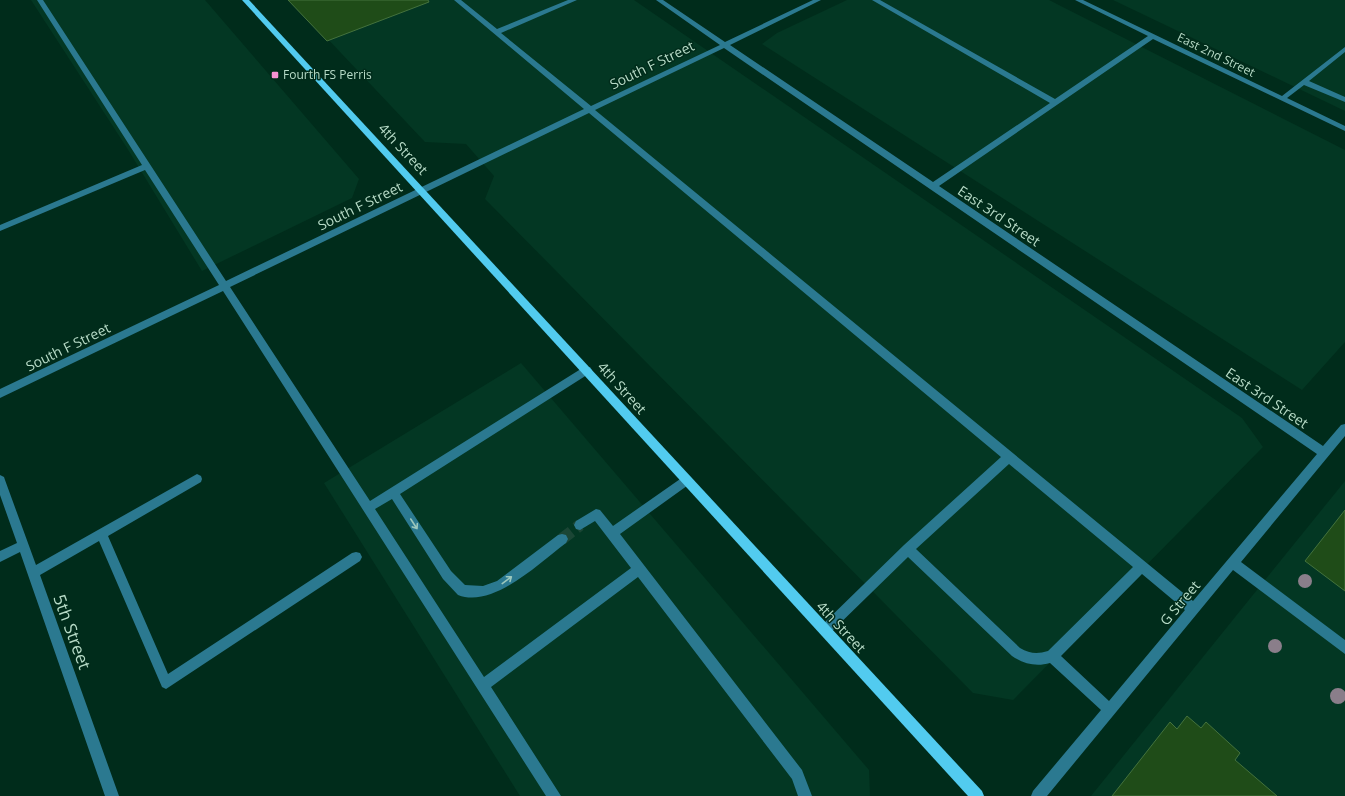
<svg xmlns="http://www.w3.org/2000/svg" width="1345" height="796" viewBox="0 0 1345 796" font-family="'Open Sans',sans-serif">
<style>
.built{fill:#033723}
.building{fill:#1f4c18;stroke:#44723d}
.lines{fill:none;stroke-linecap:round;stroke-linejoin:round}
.minor-tunnel{stroke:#1b4635;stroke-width:12;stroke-dasharray:12 6;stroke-linecap:butt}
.minor{fill:#2b7990;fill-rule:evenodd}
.major{fill:#52cbef;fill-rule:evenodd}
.tree{fill:#8a7e8a}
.oneway{stroke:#9bc7bc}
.poi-dot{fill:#f591d2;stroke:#002c1b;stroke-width:1.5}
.labels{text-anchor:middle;stroke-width:3;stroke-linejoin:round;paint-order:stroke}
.far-street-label{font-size:12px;fill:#b7dbc7;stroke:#002c1b}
.far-poi-label{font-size:12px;fill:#b7dbc7;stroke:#002c1b;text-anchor:start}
.street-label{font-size:14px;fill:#b7dbc7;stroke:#002c1b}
.near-street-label{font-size:17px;fill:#b7dbc7;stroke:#002c1b}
</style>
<rect width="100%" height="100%" fill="#002c1b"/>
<!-- built -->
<g class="built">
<path d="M 31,0 L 205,0 L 359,179 L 352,198 L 202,271 L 127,148 Z"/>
<path d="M 291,0 L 634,0 L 1242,418 L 1263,447 L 1013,700 L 973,693 L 485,199 L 494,176 L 466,144 L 425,142 Z"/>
<path d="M 847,0 L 1049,0 L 1345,150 L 1345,342 L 1302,390 L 762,44 L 777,33 Z"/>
<path d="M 1113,0 L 1345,0 L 1345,111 Z"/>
<path d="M 521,363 L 869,770 L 870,796 L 520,796 L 324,483 Z"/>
<path d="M 1345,481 L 1345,796 L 1091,796 L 1273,570 Z"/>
</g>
<!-- building -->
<g class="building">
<path d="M 288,0 L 428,0 L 429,2 L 327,41 Z"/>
<path d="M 1345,510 L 1345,591 L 1305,561 Z"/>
<path d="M 1187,716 L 1201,728 L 1206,722 L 1240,753 L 1235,760 L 1277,796 L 1112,796 L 1170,722 L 1177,729 Z"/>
</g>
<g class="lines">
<!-- minor-tunnel -->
<path class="minor-tunnel" d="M 562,539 L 580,525"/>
<!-- minor -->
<g class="minor">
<path d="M 37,0 L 43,0 L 226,281 L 584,109 L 454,0 L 461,0 L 497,29 L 568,0 L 577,0 L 501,33 L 591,106 L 720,45 L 656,0 L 663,0 L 725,42 L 813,0 L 821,0 L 730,45 L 933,182 L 1050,103 L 872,0 L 880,0 L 1055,99 L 1148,36 L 1075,0 L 1083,0 L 1282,96 L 1345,47 L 1345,52 L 1309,81 L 1345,97 L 1345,102 L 1304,85 L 1287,98 L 1345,126 L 1345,131 L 1153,39 L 939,186 L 1323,446 L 1341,425 L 1345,424 L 1345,436 L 1241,562 L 1345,640 L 1345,654 L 1233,570 L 1047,796 L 1031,796 L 1033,791 L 1101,710 L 1050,663 C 1036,667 1024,664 1012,656 L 908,557 L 829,634 L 825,636 L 821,634 L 819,630 L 821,626 L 904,545 L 1001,457 L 589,113 L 230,287 L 370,501 L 584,367 L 590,367 L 592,370 L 590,373 L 400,494 L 451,571 L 465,585 L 483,586 L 497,581 L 558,535 L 562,534 L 566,535 L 568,539 L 566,543 C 539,563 493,609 458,595 L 443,579 L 392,499 L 375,509 L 484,677 L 631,568 L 595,521 L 580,530 L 576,529 L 574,525 L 576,521 L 596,509 L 600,510 L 613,526 L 683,477 L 687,475 L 691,477 L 692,480 L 691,483 L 620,534 L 802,770 L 812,796 L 798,796 L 792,779 L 638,577 L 491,687 L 561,796 L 546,796 L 223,291 L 0,398 L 0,389 L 219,285 L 145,170 L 0,231 L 0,225 L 142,165 ZM 724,48 L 1317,454 L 1193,601 L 595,110 ZM 1009,464 L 1133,567 L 1048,651 C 1038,654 1030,654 1020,648 L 916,549 ZM 1142,574 L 1185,610 L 1109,701 L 1061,656 Z"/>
<path d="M 197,474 L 201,476 L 202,479 L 201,482 L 108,536 L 168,674 L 352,553 L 356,552 L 360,553 L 362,557 L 360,561 L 166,689 L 162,687 L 99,541 L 40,575 L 119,796 L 105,796 L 20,552 L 0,562 L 0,551 L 17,543 L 0,495 L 0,475 L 4,477 L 5,480 L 36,565 Z"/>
</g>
<!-- major -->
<path class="major" d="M 242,0 L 249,0 L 982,791 L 984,796 L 968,796 Z"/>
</g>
<!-- trees -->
<g class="tree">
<circle cx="1305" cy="581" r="7"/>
<circle cx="1275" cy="646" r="7"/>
<circle cx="1338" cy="696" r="8"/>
</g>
<!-- one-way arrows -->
<defs><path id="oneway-shaft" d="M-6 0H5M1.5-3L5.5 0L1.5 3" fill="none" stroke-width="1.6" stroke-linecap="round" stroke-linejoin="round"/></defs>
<g class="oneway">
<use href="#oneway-shaft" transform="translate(414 524) rotate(57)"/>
<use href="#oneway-shaft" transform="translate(507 580) rotate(-37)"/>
</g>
<!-- markers -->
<rect class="poi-dot" x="271" y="71" width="8" height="8" rx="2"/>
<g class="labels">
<!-- far-street labels -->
<g class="far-street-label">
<text transform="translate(1216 55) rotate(26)" y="4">East 2nd Street</text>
</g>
<!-- far-poi labels -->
<g class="far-poi-label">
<text x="283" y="79">Fourth FS Perris</text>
</g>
<!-- street labels -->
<g class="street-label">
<text transform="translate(652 65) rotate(-26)" y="5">South F Street</text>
<text transform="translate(403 149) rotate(47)" y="5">4th Street</text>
<text transform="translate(360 206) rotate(-26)" y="5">South F Street</text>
<text transform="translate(999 216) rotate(34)" y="5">East 3rd Street</text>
<text transform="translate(68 347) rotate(-26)" y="5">South F Street</text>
<text transform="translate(622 388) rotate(48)" y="5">4th Street</text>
<text transform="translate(1267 398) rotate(34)" y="5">East 3rd Street</text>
<text transform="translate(1180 603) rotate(-50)" y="5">G Street</text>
<text transform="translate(841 627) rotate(47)" y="5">4th Street</text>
</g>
<!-- near-street labels -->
<g class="near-street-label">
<text transform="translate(72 632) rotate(70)" y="6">5th Street</text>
</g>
</g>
</svg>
